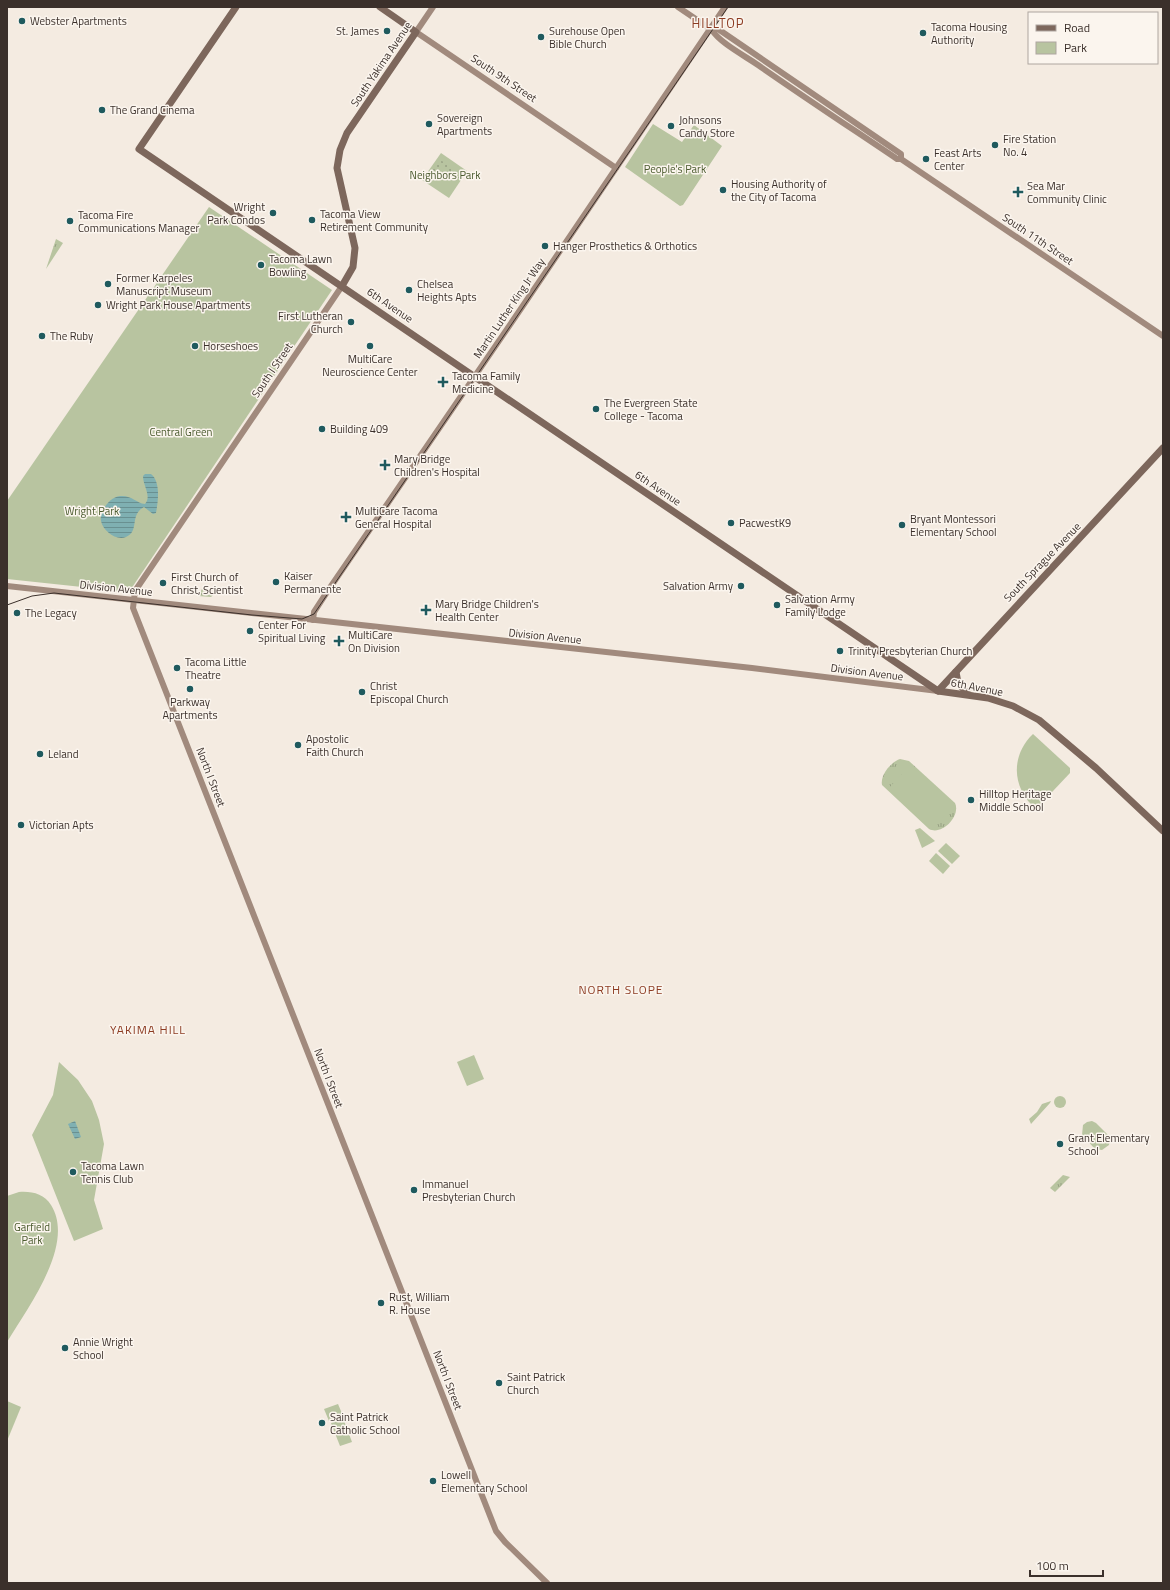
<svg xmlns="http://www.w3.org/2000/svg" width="1170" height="1590" viewBox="0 0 1170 1590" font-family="'Titillium Web',sans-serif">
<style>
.grass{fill:url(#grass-tufts)}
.park{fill:#b8c4a0}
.garden{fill:url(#garden-dots)}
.water{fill:url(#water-rules)}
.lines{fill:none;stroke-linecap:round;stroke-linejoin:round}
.secondary{stroke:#a18a7d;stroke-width:6}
.primary{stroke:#7d675c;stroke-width:7}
.tram{stroke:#3b302b;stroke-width:1}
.poi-dot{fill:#1f5a5e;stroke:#fbf5ee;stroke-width:1.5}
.labels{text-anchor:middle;stroke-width:3;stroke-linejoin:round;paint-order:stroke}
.poi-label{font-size:11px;fill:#3b302b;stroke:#fbf5ee;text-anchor:start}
.street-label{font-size:11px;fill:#3b302b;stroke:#fbf5ee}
.park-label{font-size:11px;fill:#4a5a2e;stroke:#fbf5ee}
.neighbourhood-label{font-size:12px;letter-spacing:1px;fill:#8c3b22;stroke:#fbf5ee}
.quarter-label{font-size:13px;letter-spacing:1px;fill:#8c3b22;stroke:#fbf5ee}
</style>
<defs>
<pattern id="grass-tufts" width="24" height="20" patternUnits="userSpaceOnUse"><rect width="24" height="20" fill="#b8c4a0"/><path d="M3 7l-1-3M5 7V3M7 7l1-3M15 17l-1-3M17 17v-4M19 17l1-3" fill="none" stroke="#97a083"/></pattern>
<pattern id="garden-dots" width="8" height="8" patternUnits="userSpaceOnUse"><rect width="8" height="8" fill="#b8c4a0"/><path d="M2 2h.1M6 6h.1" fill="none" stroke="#97a083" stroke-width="1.8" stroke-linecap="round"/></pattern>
<pattern id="water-rules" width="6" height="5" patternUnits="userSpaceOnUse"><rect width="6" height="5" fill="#7fb0b2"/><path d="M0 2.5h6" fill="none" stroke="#699091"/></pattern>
</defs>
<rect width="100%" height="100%" fill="#f4ebe1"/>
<!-- grass -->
<g class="grass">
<path d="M 56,239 L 63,243 L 46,269 Z"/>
<path d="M 900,759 L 909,761 L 955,803 C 961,816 942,836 929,829 L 882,785 C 880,775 891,762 900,759 Z"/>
<path d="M 1051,1101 L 1050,1103 L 1031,1124 L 1029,1119 L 1037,1112 L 1042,1104 Z"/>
<path d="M 1063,1175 L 1070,1177 L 1055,1192 L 1050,1188 Z"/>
</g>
<!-- park -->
<g class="park">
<path d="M 653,124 L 682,142 L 694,125 L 722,146 L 683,205 L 680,206 L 625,167 Z"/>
<path d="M 441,153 L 467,171 L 449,198 L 422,180 Z"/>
<path d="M 209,207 L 332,290 L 129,592 L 7,579 L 7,501 Z"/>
<path d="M 1033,734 L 1070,768 L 1070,773 L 1036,809 C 1012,789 1010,756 1033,734 Z"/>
<path d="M 910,765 L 954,805 L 932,829 L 888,789 Z"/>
<path d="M 920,828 L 935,841 L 922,848 L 915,830 Z"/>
<path d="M 946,843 L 960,856 L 952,864 L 938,851 Z"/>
<path d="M 936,853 L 950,866 L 943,874 L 929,861 Z"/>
<path d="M 474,1055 L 484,1079 L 467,1086 L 457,1062 Z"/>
<path d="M 59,1062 L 78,1080 L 92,1101 L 99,1120 L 104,1144 L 94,1200 L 103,1229 L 74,1241 L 32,1135 L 53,1095 Z"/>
<circle cx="1060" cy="1102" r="6"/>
<path d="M 1092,1121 L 1096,1123 L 1110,1137 L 1109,1145 L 1102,1150 L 1095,1149 L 1082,1135 L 1083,1125 L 1087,1122 Z"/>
<path d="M 19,1192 C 32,1191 44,1194 51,1205 C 76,1244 27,1309 7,1342 L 7,1196 Z"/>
<path d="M 7,1401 L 21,1407 L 7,1441 Z"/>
<path d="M 338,1404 L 343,1416 L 329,1421 L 324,1409 Z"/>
<path d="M 343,1418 L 352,1442 L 340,1446 L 331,1423 Z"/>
</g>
<!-- garden -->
<g class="garden">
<path d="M 439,159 L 463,175 L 460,179 L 440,166 L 434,173 L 431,171 Z"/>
<path d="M 202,589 L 205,591 L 207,589 L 214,594 L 211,597 L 198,596 Z"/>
</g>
<!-- water -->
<g class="water">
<path d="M 145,474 L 151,474 C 161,482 158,502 156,513 L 153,514 L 144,507 C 129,515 140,531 126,537 C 116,541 103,531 101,521 C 99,511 110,497 120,496 C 132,495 136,503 145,504 C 152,496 143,486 143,476 Z"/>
<path d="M 75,1121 L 81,1137 L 75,1139 L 68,1124 Z"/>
</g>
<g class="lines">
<!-- secondary -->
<g class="secondary">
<path d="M 433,7 L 416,32 L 616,168"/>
<path d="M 678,7 L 712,30 C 720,43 745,56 758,65 C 804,97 851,128 897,159 L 901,159 L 1163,336"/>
<path d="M 712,30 L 718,29 L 901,154 L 901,159"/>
<path d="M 342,286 L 135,591 L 133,608 L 496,1531 L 505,1542 L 547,1583"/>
<path d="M 7,586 L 752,668 L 938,691"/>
<path d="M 313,620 L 314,612 L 327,592 L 518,313 L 725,7"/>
</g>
<!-- primary -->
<g class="primary">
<path d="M 236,7 L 139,149 L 938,691 L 988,698 L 1013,706 L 1039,720 L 1096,768 L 1163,831"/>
<path d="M 342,286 L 353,267 L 355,248 L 337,168 L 340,150 L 347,133 L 416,32 L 380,7"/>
<path d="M 956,672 L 958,683 L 968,694"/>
<path d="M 938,691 L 1163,448"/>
</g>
<!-- tram -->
<path class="tram" d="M 7,605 L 32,596 L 54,593 L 252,615 L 302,619 L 314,614 L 728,7"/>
</g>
<!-- markers -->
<g class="poi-dot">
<circle cx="22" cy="21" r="4"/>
<circle cx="387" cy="31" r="4"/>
<circle cx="923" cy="33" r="4"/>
<circle cx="541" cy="37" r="4"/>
<circle cx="102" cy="110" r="4"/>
<circle cx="429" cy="124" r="4"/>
<circle cx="671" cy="126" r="4"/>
<circle cx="995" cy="145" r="4"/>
<circle cx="926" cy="159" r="4"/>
<circle cx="723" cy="190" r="4"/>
<path d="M1016 186h4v4h4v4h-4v4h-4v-4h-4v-4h4z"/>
<circle cx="273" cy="213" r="4"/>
<circle cx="312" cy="220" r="4"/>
<circle cx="70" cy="221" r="4"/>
<circle cx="545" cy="246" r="4"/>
<circle cx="261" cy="265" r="4"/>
<circle cx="108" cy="284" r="4"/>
<circle cx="409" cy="290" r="4"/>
<circle cx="98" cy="305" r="4"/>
<circle cx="351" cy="322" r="4"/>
<circle cx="42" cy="336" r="4"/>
<circle cx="195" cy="346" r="4"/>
<circle cx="370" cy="346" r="4"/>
<path d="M441 376h4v4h4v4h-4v4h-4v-4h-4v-4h4z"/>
<circle cx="596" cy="409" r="4"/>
<circle cx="322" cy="429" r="4"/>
<path d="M383 459h4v4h4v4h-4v4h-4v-4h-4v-4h4z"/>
<path d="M344 511h4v4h4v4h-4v4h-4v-4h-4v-4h4z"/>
<circle cx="731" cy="523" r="4"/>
<circle cx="902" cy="525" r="4"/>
<circle cx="276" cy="582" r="4"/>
<circle cx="163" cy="583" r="4"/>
<circle cx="741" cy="586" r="4"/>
<circle cx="777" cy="605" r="4"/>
<path d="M424 604h4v4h4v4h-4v4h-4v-4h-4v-4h4z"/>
<circle cx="17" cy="613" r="4"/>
<circle cx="250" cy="631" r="4"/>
<path d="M337 635h4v4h4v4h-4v4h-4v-4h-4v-4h4z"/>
<circle cx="840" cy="651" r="4"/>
<circle cx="177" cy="668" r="4"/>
<circle cx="190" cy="689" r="4"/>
<circle cx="362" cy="692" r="4"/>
<circle cx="298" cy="745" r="4"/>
<circle cx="40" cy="754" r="4"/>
<circle cx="971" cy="800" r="4"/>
<circle cx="21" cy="825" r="4"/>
<circle cx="1060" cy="1144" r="4"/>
<circle cx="73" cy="1172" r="4"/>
<circle cx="414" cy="1190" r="4"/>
<circle cx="381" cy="1303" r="4"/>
<circle cx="65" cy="1348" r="4"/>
<circle cx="499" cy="1383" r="4"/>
<circle cx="322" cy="1423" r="4"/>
<circle cx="433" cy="1481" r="4"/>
</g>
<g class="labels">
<!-- poi labels -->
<g class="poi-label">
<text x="30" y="25">Webster Apartments</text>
<text x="931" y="31">Tacoma Housing<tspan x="931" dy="13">Authority</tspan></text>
<text x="379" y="35" text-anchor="end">St. James</text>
<text x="549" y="35">Surehouse Open<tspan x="549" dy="13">Bible Church</tspan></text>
<text x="110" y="114">The Grand Cinema</text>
<text x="437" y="122">Sovereign<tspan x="437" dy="13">Apartments</tspan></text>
<text x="679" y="124">Johnsons<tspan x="679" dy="13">Candy Store</tspan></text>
<text x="1003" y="143">Fire Station<tspan x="1003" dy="13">No. 4</tspan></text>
<text x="934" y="157">Feast Arts<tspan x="934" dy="13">Center</tspan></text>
<text x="731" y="188">Housing Authority of<tspan x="731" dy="13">the City of Tacoma</tspan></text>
<text x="1027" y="190">Sea Mar<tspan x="1027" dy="13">Community Clinic</tspan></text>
<text x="265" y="211" text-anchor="end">Wright<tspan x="265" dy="13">Park Condos</tspan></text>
<text x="320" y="218">Tacoma View<tspan x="320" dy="13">Retirement Community</tspan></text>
<text x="78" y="219">Tacoma Fire<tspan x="78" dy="13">Communications Manager</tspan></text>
<text x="553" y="250">Hanger Prosthetics &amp; Orthotics</text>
<text x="269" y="263">Tacoma Lawn<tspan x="269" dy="13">Bowling</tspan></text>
<text x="116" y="282">Former Karpeles<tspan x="116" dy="13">Manuscript Museum</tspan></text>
<text x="417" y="288">Chelsea<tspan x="417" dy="13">Heights Apts</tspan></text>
<text x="106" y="309">Wright Park House Apartments</text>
<text x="343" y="320" text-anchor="end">First Lutheran<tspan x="343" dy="13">Church</tspan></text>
<text x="50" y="340">The Ruby</text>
<text x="203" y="350">Horseshoes</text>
<text x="370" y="363" text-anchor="middle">MultiCare<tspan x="370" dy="13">Neuroscience Center</tspan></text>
<text x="452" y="380">Tacoma Family<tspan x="452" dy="13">Medicine</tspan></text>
<text x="604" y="407">The Evergreen State<tspan x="604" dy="13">College - Tacoma</tspan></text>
<text x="330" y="433">Building 409</text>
<text x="394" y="463">Mary Bridge<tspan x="394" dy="13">Children's Hospital</tspan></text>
<text x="355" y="515">MultiCare Tacoma<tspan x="355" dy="13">General Hospital</tspan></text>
<text x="910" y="523">Bryant Montessori<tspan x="910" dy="13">Elementary School</tspan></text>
<text x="739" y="527">PacwestK9</text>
<text x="284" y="580">Kaiser<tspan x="284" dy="13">Permanente</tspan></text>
<text x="171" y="581">First Church of<tspan x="171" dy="13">Christ, Scientist</tspan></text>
<text x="733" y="590" text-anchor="end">Salvation Army</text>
<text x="785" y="603">Salvation Army<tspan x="785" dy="13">Family Lodge</tspan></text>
<text x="435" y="608">Mary Bridge Children's<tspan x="435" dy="13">Health Center</tspan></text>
<text x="25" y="617">The Legacy</text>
<text x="258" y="629">Center For<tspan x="258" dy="13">Spiritual Living</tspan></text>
<text x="348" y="639">MultiCare<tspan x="348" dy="13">On Division</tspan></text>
<text x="848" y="655">Trinity Presbyterian Church</text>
<text x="185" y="666">Tacoma Little<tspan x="185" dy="13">Theatre</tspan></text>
<text x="370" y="690">Christ<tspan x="370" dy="13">Episcopal Church</tspan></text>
<text x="190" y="706" text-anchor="middle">Parkway<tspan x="190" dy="13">Apartments</tspan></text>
<text x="306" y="743">Apostolic<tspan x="306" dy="13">Faith Church</tspan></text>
<text x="48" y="758">Leland</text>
<text x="979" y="798">Hilltop Heritage<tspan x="979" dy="13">Middle School</tspan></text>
<text x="29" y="829">Victorian Apts</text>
<text x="1068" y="1142">Grant Elementary<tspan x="1068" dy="13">School</tspan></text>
<text x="81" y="1170">Tacoma Lawn<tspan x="81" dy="13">Tennis Club</tspan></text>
<text x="422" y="1188">Immanuel<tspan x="422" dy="13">Presbyterian Church</tspan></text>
<text x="389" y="1301">Rust, William<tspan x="389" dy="13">R. House</tspan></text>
<text x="73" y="1346">Annie Wright<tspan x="73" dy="13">School</tspan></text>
<text x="507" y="1381">Saint Patrick<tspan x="507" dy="13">Church</tspan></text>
<text x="330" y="1421">Saint Patrick<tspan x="330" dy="13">Catholic School</tspan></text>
<text x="441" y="1479">Lowell<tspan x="441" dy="13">Elementary School</tspan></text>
</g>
<!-- street labels -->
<g class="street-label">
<text transform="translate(381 64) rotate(-56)" y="4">South Yakima Avenue</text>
<text transform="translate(504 78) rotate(34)" y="4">South 9th Street</text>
<text transform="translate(1038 239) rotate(34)" y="4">South 11th Street</text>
<text transform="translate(390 305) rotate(34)" y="4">6th Avenue</text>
<text transform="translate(509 308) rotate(-56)" y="4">Martin Luther King Jr Way</text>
<text transform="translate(272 370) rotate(-56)" y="4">South I Street</text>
<text transform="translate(658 488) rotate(34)" y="4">6th Avenue</text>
<text transform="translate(1042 562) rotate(-46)" y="4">South Sprague Avenue</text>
<text transform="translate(116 588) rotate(6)" y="4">Division Avenue</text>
<text transform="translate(545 636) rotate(6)" y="4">Division Avenue</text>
<text transform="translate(867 672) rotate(7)" y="4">Division Avenue</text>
<text transform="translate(977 687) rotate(11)" y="4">6th Avenue</text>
<text transform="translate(211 777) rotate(69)" y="4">North I Street</text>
<text transform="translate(329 1078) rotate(69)" y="4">North I Street</text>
<text transform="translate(448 1380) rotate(69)" y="4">North I Street</text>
</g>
<!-- park labels -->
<g class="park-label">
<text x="675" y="173">People's Park</text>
<text x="445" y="179">Neighbors Park</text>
<text x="181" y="436">Central Green</text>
<text x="92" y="515">Wright Park</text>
<text x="32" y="1231">Garfield<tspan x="32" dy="13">Park</tspan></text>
</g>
<!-- neighbourhood labels -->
<g class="neighbourhood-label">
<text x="621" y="994">NORTH SLOPE</text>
<text x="148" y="1034">YAKIMA HILL</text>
</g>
<!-- quarter labels -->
<g class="quarter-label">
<text x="718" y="28">HILLTOP</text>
</g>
</g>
<!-- border -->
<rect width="1170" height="1590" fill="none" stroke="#3b302b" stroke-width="16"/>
<!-- legend -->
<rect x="1028" y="12" width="130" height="52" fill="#fbf5ee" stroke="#aea6a0"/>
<rect x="1036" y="25" width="20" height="6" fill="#7d675c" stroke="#aea6a0"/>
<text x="1064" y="32" font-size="12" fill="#3b302b">Road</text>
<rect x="1036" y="42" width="20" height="12" fill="#b8c4a0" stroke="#aea6a0"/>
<text x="1064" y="52" font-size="12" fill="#3b302b">Park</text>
<!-- scale -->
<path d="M1030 1570v6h73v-6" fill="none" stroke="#3b302b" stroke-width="2"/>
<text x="1036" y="1570" font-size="12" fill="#3b302b" stroke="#fbf5ee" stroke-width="3" paint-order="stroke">100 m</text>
</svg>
